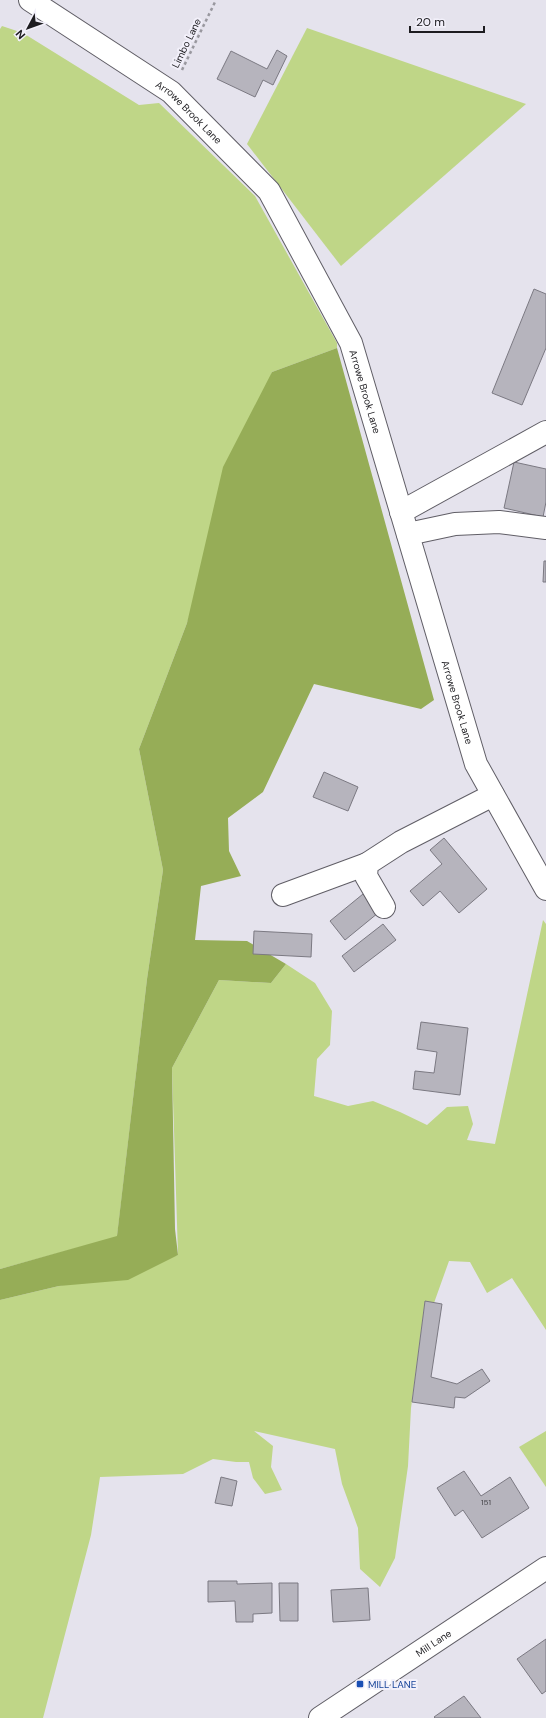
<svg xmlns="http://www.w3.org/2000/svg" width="546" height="1718" viewBox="0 0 546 1718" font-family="'DM Sans',sans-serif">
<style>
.green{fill:#bfd687}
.forest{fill:#96ad57}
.building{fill:#b6b4bd;stroke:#7b7982}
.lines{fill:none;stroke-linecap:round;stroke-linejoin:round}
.minor-casing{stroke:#605e66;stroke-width:24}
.path{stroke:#99989f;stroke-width:2.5;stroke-dasharray:3 3;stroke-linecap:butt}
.minor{stroke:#fff;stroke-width:22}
.transit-dot{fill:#1a4fb4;stroke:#f2f0fa;stroke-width:1.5}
.labels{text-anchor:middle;stroke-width:4;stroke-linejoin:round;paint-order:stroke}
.number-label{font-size:8px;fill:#434247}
.street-label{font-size:10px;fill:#1d1c20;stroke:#f2f0fa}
.transit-label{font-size:10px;fill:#164399;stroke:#f2f0fa;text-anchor:start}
</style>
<rect width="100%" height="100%" fill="#e5e3ed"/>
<!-- green -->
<g class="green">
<path d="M 2,26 L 23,33 L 139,105 L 159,103 L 255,196 L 337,343 L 337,348 L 272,372 L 187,623 L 139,749 L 163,870 L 147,979 L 117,1237 L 0,1269 L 0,29 Z"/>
<path d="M 307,28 L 526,104 L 341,266 L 247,144 Z"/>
<path d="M 543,920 L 546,924 L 546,1330 L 512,1278 L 487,1293 L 470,1262 L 449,1261 L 434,1303 L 425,1302 L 411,1408 L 408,1466 L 395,1558 L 380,1587 L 360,1569 L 358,1528 L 342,1484 L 335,1449 L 254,1431 L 273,1446 L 271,1467 L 282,1490 L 265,1494 L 253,1478 L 249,1462 L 236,1462 L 213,1459 L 183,1474 L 100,1477 L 91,1535 L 43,1718 L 0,1718 L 0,1300 L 59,1286 L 178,1255 L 172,1068 L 219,980 L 271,983 L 286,964 L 315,983 L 332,1011 L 330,1045 L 317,1059 L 314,1096 L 348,1106 L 373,1101 L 400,1112 L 427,1125 L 447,1107 L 468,1106 L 473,1124 L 467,1140 L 495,1144 Z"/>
<path d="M 546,1431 L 546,1487 L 519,1447 Z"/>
</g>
<!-- forest -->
<path class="forest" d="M 337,348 L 434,700 L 421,709 L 314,684 L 263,792 L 228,818 L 229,851 L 241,876 L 201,886 L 195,940 L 247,941 L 286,964 L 271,983 L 219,980 L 172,1068 L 175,1229 L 178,1255 L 128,1280 L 59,1286 L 0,1300 L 0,1269 L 117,1236 L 147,979 L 163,870 L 139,749 L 187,623 L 223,467 L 272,372 Z"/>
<!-- building -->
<g class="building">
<path d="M 277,50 L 287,56 L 273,85 L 263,80 L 255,97 L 217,79 L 231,51 L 267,69 Z"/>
<path d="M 534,289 L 546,294 L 546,348 L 522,405 L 492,393 Z"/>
<path d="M 514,462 L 546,469 L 546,502 L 543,517 L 504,508 Z"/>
<path d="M 544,561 L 546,561 L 546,582 L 543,582 Z"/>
<path d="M 324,772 L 358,787 L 348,811 L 313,797 Z"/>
<path d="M 444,838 L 487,889 L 459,913 L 440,891 L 423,906 L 410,891 L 442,864 L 430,850 Z"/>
<path d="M 363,894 L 378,913 L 345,940 L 330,921 Z"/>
<path d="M 383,924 L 396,940 L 354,972 L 342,956 Z"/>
<path d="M 254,931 L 312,934 L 311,957 L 253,954 Z"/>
<path d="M 421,1022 L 468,1028 L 460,1095 L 413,1089 L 415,1071 L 434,1073 L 437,1052 L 417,1049 Z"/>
<path d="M 425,1301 L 442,1304 L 431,1377 L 457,1384 L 482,1369 L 490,1381 L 465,1398 L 455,1397 L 454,1408 L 412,1402 Z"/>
<path d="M 464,1471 L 481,1496 L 510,1477 L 529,1508 L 482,1538 L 463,1510 L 455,1516 L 437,1488 Z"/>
<path d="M 221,1477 L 237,1481 L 232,1506 L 215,1503 Z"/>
<path d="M 208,1581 L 237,1581 L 237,1584 L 272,1583 L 272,1613 L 253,1614 L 253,1622 L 236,1622 L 235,1601 L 208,1602 Z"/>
<path d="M 279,1583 L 298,1583 L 298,1621 L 280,1621 Z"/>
<path d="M 368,1588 L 370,1620 L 333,1622 L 331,1590 Z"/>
<path d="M 546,1639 L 546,1691 L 542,1694 L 517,1659 Z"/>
<path d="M 464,1696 L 481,1718 L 435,1718 L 434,1717 Z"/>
</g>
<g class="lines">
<!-- minor casing -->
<g class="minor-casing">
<g id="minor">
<path id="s1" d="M 30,0 L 171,92 L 269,191 L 351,343 L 476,764 L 546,889"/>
<path d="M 401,512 L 546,432"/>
<path d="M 408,534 L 455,524 L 499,522 L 546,528"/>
<path d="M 283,895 L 367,864"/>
<path d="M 384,907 L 366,876 L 367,864 L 401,842 L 493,795"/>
<path id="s2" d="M 320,1718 L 546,1568"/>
</g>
</g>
<!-- path -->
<path class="path" d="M 182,70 L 216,0"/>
<!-- minor -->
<use href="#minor" class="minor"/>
</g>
<!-- markers -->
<rect class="transit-dot" x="356" y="1680" width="8" height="8" rx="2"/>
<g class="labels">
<!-- number labels -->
<g class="number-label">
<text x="486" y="1505">151</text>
</g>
<!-- street labels -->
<g class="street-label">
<text transform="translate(186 43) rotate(-64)" y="4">Limbo Lane</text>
<text dy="4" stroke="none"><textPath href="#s1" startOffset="195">Arrowe Brook Lane</textPath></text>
<text dy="4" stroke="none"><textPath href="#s1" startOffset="531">Arrowe Brook Lane</textPath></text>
<text dy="4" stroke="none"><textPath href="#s1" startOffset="855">Arrowe Brook Lane</textPath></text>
<text dy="4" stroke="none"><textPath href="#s2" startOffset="136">Mill Lane</textPath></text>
</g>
<!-- transit labels -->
<g class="transit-label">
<text x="368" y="1688">MILL LANE</text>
</g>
</g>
<!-- north arrow -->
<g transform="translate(28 28) rotate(229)" stroke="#f2f0fa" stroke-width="3" paint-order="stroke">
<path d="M0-3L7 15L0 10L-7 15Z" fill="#1d1c20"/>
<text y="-6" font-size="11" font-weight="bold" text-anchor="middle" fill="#1d1c20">N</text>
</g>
<!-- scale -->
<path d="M410 26v6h74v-6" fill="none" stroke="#1d1c20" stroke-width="2"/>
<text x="416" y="26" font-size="12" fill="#1d1c20" stroke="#f2f0fa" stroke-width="3" paint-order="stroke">20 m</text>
</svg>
